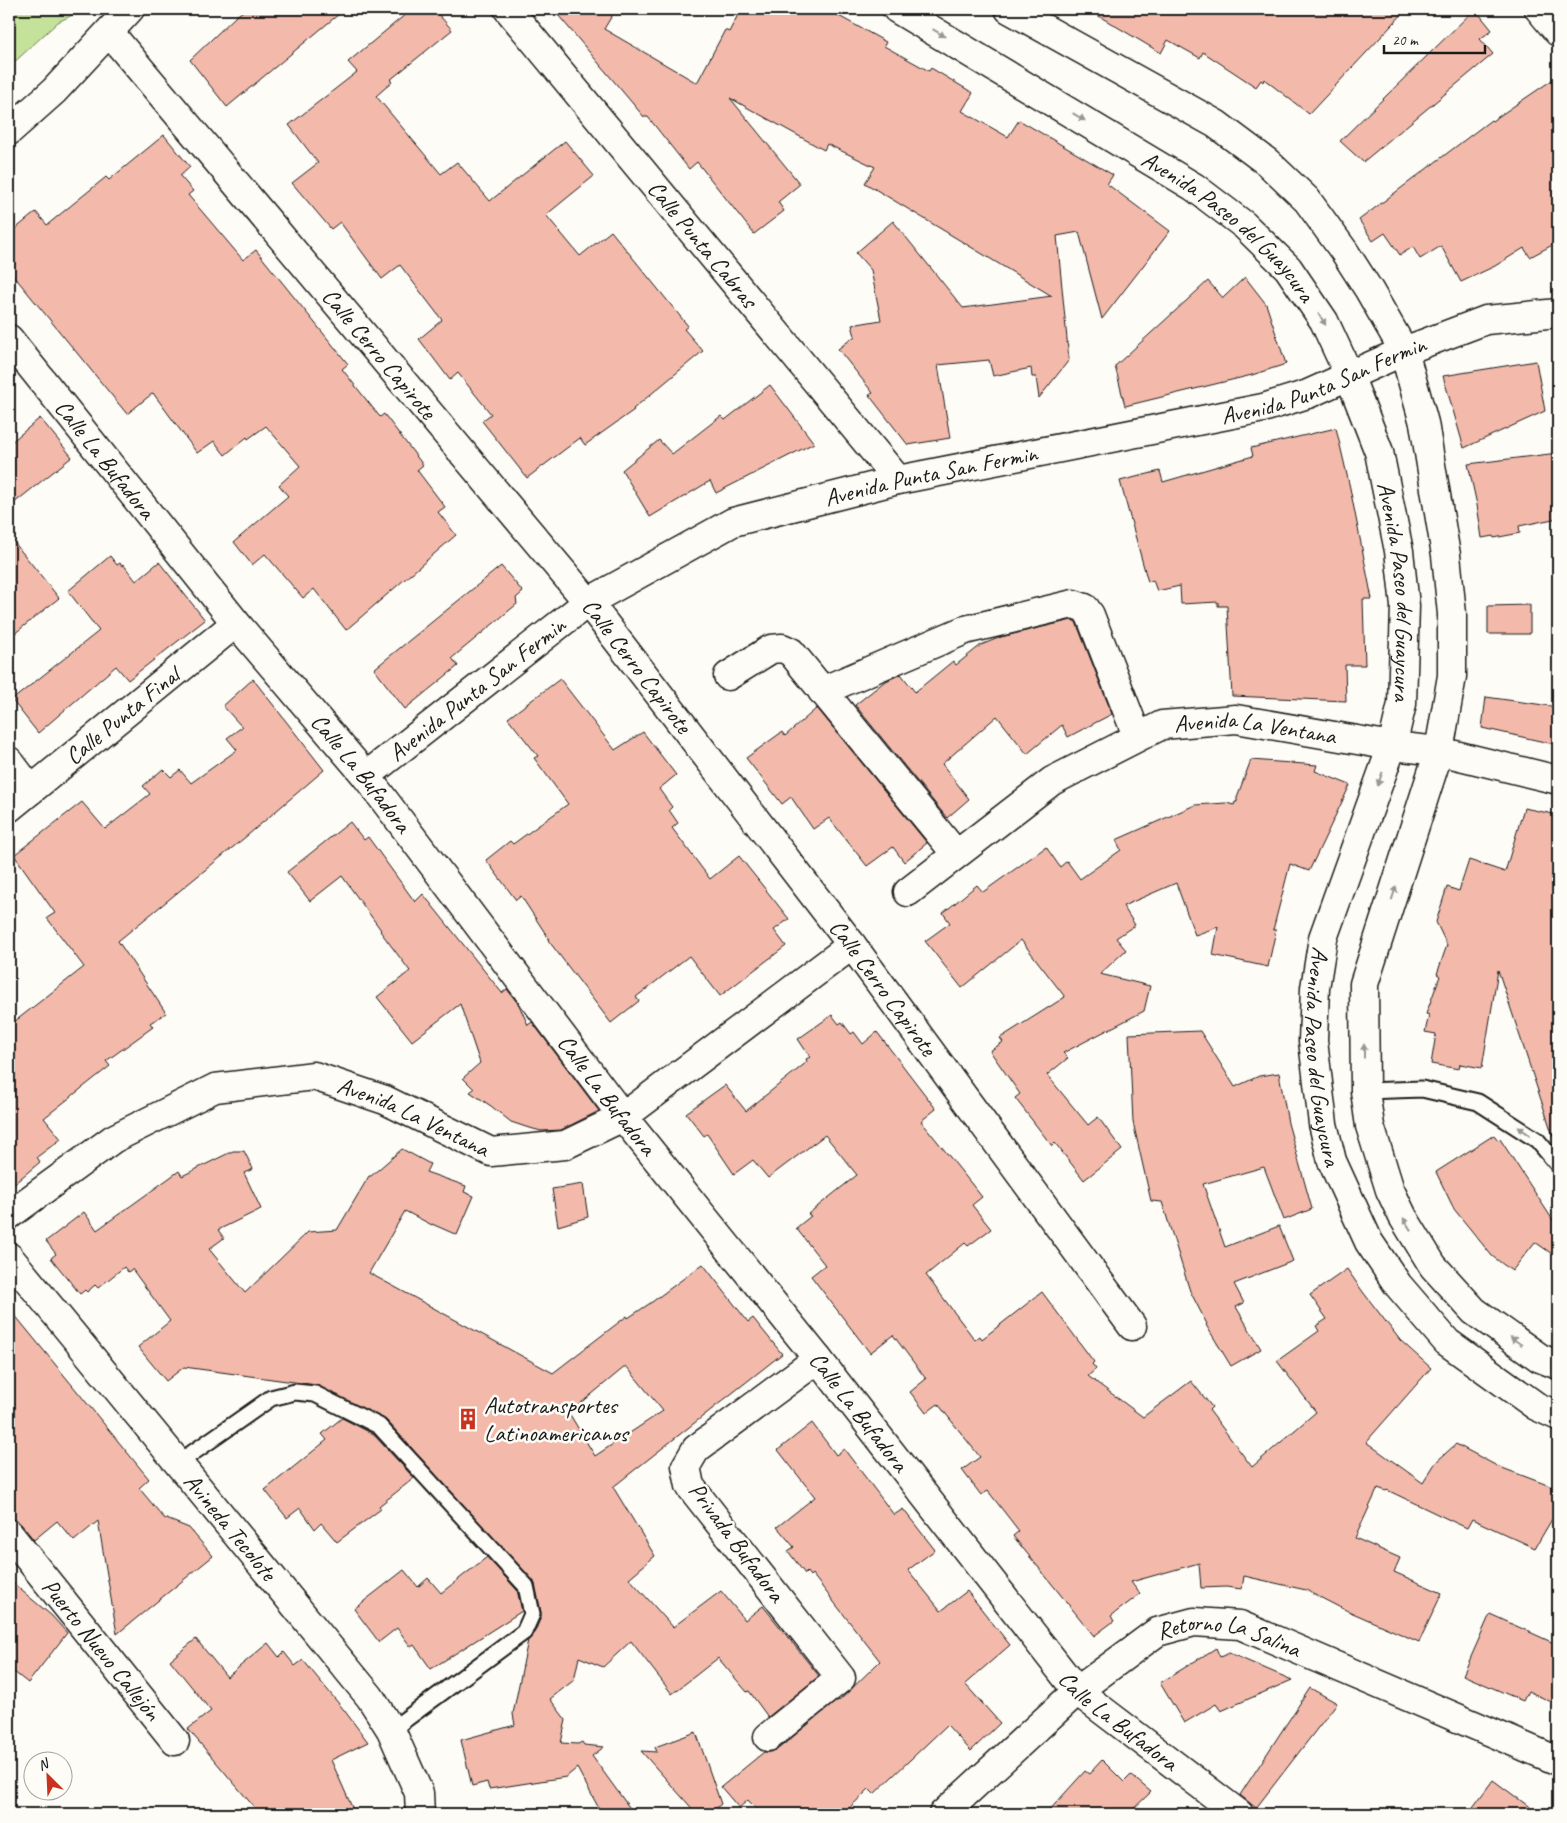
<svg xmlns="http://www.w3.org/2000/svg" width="1567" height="1823" viewBox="0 0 1567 1823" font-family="Caveat,sans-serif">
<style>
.green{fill:#c4e299;stroke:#707f5a}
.building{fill:#f3baab;stroke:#1c1c1c;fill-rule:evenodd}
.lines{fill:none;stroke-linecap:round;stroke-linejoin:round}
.service-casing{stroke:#1c1c1c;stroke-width:19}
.minor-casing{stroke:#1c1c1c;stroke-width:31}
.secondary-casing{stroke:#1c1c1c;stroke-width:31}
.primary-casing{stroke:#1c1c1c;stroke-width:31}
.service{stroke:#fdfcf7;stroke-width:15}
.minor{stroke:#fdfcf7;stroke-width:28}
.secondary{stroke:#fdfcf7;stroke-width:28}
.primary{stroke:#fdfcf7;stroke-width:28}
.oneway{fill:#989794}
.labels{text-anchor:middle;stroke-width:5;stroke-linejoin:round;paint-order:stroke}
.street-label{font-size:24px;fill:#1c1c1c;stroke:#fdfcf7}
.poi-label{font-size:24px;fill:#1c1c1c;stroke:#fdfcf7;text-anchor:start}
</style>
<rect width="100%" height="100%" fill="#fdfcf7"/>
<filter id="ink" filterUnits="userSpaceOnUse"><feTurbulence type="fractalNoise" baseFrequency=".02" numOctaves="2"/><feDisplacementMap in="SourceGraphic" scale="10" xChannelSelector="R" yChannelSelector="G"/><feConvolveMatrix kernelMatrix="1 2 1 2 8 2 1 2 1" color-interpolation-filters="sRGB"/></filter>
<g filter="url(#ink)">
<!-- green -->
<path class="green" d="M 9,9 L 85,9 L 58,22 L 9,67 Z"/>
<!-- building -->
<g class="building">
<path d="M 246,9 L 345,9 L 227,107 L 190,60 L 236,16 Z"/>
<path d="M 412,9 L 434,9 L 452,30 L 390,80 L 392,82 L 376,96 L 441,174 L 457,162 L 490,201 L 565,141 L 594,176 L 546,215 L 580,256 L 611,231 L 688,326 L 684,329 L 703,351 L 633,409 L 634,410 L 585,445 L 580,438 L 527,478 L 482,421 L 491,414 L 458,373 L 450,380 L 419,339 L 442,320 L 400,265 L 382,279 L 340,222 L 331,229 L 292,183 L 318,163 L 289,125 L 357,72 L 348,62 Z"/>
<path d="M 553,9 L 616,9 L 604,29 L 697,83 L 725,30 L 729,32 L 741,9 L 826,9 L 886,42 L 884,46 L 929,71 L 931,68 L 973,93 L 962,111 L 1008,137 L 1019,120 L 1113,175 L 1107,184 L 1170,231 L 1102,319 L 1079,232 L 1057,236 L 1069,360 L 1039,398 L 1036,377 L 1032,377 L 1031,368 L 993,376 L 989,360 L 938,365 L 950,438 L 908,445 L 869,395 L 873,393 L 838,349 L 855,336 L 852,325 L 881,320 L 871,270 L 856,253 L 893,221 L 963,308 L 1052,296 L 865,183 L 875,167 L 827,144 L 824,150 L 730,98 L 800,184 L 778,202 L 784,211 L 754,234 L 697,162 L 689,169 L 648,117 L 644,117 Z"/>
<path d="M 1087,9 L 1407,9 L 1309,114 L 1264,79 L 1263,82 L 1261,80 L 1256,87 L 1203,52 L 1200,58 L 1168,40 L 1161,53 Z"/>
<path d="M 1475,9 L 1492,30 L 1480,39 L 1493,54 L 1363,162 L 1340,141 Z"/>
<path d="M 1558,76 L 1558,242 L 1530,257 L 1524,248 L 1495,266 L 1461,282 L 1441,246 L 1420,259 L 1413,247 L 1400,255 L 1385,233 L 1373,241 L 1359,220 L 1491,120 L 1492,121 Z"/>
<path d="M 164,135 L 190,167 L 180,176 L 193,191 L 188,195 L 243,260 L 256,250 L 348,364 L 342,369 L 380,417 L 384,414 L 423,465 L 417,470 L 445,507 L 438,512 L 456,535 L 346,630 L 314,589 L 303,598 L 265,554 L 252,565 L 234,542 L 288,496 L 279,485 L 300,466 L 266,426 L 248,439 L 247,437 L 225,455 L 214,441 L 197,453 L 153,393 L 127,414 L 9,270 L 9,234 L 36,212 L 47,225 L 106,177 L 109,180 Z"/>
<path d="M 1245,277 L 1266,304 L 1286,364 L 1252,375 L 1125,406 L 1115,366 L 1208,281 L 1223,298 Z"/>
<path d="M 1536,361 L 1545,411 L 1464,448 L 1443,376 Z"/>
<path d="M 770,385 L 814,443 L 716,493 L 710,481 L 650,517 L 622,470 L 659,440 L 672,454 L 721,416 L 725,420 Z"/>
<path d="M 40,418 L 72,457 L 9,507 L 9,444 Z"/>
<path d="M 1336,428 L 1350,488 L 1372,599 L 1363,599 L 1365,665 L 1345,665 L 1346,701 L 1232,696 L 1227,606 L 1218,606 L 1218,602 L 1181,604 L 1180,586 L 1157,591 L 1153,580 L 1148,582 L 1120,481 L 1160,471 L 1163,482 L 1253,456 L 1251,448 Z"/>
<path d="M 1558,453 L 1558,518 L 1519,526 L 1520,533 L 1494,538 L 1493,536 L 1482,538 L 1477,505 L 1468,464 Z"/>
<path d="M 9,536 L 59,598 L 9,638 Z"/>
<path d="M 110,556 L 117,565 L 120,563 L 122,566 L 123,564 L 136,581 L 159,562 L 205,620 L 128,680 L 116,666 L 38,733 L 12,700 L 99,631 L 68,591 Z"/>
<path d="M 501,566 L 523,592 L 516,598 L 517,604 L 452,658 L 458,666 L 405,709 L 374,669 Z"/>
<path d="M 1530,605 L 1530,634 L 1488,634 L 1488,606 Z"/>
<path d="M 1072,620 L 1076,622 L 1112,714 L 1068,737 L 1062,725 L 1027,754 L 997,716 L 942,764 L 969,799 L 947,818 L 855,705 L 884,682 L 901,674 L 915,692 L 953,661 L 956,665 L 981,645 L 1001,637 Z"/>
<path d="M 253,679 L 324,770 L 248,835 L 118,941 L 166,1013 L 150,1023 L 153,1027 L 106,1061 L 110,1066 L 44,1118 L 61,1139 L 37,1157 L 40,1162 L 9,1188 L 9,1026 L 84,967 L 47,918 L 55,913 L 14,855 L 82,802 L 105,829 L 150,794 L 143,786 L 163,769 L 171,777 L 180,770 L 191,783 L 237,750 L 227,738 L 242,727 L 223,706 Z"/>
<path d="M 560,679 L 615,750 L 643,732 L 676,775 L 659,789 L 672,807 L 669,810 L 678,823 L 672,828 L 710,879 L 739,856 L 789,919 L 774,930 L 786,946 L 720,996 L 689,956 L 636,997 L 639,1001 L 611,1023 L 548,940 L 549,939 L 521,896 L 516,900 L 486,860 L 510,841 L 513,844 L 568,804 L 534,758 L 538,756 L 508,718 Z"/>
<path d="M 1486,697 L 1558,707 L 1558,745 L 1482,728 Z"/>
<path d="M 817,708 L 927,843 L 904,862 L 893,847 L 867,866 L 829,818 L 813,829 L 791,797 L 782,804 L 746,758 L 782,732 L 785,736 Z"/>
<path d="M 1251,760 L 1317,765 L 1315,771 L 1350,785 L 1309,871 L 1290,864 L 1273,930 L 1276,930 L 1268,967 L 1213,955 L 1218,927 L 1195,935 L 1176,883 L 1123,906 L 1135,925 L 1116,938 L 1126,950 L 1100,974 L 1150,986 L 1144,1011 L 1063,1053 L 1068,1058 L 1047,1075 L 1088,1125 L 1098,1117 L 1122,1150 L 1084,1180 L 1055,1143 L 1052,1146 L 1015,1098 L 1020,1094 L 990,1051 L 1003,1042 L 1000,1038 L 1065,997 L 1021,940 L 962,988 L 925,941 L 950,923 L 943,913 L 977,885 L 983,892 L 1046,847 L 1060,867 L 1067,861 L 1080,879 L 1121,850 L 1116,840 L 1195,805 L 1226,803 L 1234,805 L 1235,802 L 1237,802 L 1237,797 Z"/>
<path d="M 1524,808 L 1558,815 L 1558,1135 L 1553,1136 L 1498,970 L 1482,1068 L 1460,1064 L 1459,1069 L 1431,1064 L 1436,1034 L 1425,1032 L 1429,1015 L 1426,1014 L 1440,976 L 1437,974 L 1447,945 L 1436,922 L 1447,887 L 1459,891 L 1469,860 L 1505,872 Z"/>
<path d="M 350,822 L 364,840 L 368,837 L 415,902 L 423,894 L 502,993 L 507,989 L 519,1005 L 528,1025 L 532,1022 L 599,1111 L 561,1130 L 541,1131 L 526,1127 L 511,1122 L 491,1106 L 470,1092 L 474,1089 L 463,1078 L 480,1063 L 460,1004 L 412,1041 L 377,997 L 410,971 L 380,931 L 381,930 L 342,876 L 310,901 L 287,872 Z"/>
<path d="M 832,1015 L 839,1024 L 842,1022 L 851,1034 L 854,1032 L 863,1044 L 877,1032 L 936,1109 L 921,1121 L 982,1197 L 972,1205 L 991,1229 L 968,1246 L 965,1243 L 926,1275 L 975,1340 L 980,1336 L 982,1339 L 1042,1292 L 1094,1362 L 1092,1364 L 1096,1369 L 1088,1376 L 1143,1417 L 1191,1381 L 1212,1407 L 1209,1410 L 1252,1467 L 1316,1412 L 1277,1361 L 1319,1331 L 1316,1326 L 1327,1319 L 1310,1295 L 1347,1269 L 1363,1292 L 1400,1340 L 1431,1368 L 1366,1442 L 1423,1483 L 1436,1462 L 1456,1444 L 1497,1466 L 1558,1489 L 1558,1509 L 1535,1548 L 1472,1519 L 1467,1528 L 1456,1523 L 1387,1490 L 1386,1491 L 1378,1488 L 1355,1538 L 1400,1558 L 1394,1572 L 1442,1593 L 1419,1642 L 1339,1607 L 1306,1590 L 1244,1576 L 1242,1589 L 1226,1587 L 1201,1588 L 1199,1563 L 1131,1582 L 1140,1594 L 1111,1616 L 1114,1621 L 1094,1636 L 1013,1536 L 1019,1531 L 988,1491 L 981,1495 L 962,1470 L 980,1457 L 938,1404 L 926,1413 L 910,1392 L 926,1379 L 893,1335 L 870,1353 L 811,1276 L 825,1265 L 796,1228 L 811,1216 L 808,1214 L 857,1175 L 825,1135 L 768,1178 L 753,1160 L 734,1174 L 707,1134 L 704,1136 L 686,1113 L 725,1085 L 746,1111 L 807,1062 L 806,1059 L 810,1057 L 798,1039 Z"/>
<path d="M 1200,1031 L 1235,1087 L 1259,1076 L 1279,1073 L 1288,1123 L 1312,1209 L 1284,1220 L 1264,1167 L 1203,1184 L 1225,1247 L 1279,1226 L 1293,1261 L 1234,1284 L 1244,1303 L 1236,1307 L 1261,1349 L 1231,1366 L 1206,1325 L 1207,1324 L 1190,1291 L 1162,1202 L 1151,1201 L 1133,1122 L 1129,1034 Z"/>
<path d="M 1494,1135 L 1498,1140 L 1500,1139 L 1558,1228 L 1558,1258 L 1535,1242 L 1512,1271 L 1492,1256 L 1454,1209 L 1436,1172 Z"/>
<path d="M 402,1149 L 430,1164 L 426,1172 L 466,1186 L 464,1192 L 474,1196 L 457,1235 L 432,1224 L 432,1225 L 405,1211 L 369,1273 L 553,1373 L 627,1316 L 628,1318 L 652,1302 L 703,1264 L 748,1322 L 753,1318 L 782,1354 L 613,1487 L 655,1556 L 629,1578 L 673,1627 L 721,1591 L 745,1620 L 763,1606 L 819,1676 L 768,1717 L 749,1691 L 747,1692 L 718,1658 L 672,1694 L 631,1641 L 603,1667 L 579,1657 L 574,1680 L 550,1699 L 566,1720 L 561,1743 L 578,1744 L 582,1742 L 584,1745 L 604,1747 L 592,1756 L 634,1814 L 602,1814 L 577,1768 L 566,1777 L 489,1789 L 487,1782 L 472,1786 L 461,1740 L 515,1725 L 513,1714 L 528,1640 L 533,1636 L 541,1617 L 541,1612 L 535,1584 L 386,1420 L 316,1385 L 184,1367 L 166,1381 L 138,1347 L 170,1321 L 132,1269 L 128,1272 L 124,1267 L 98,1288 L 95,1285 L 87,1292 L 85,1290 L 80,1294 L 51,1258 L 56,1254 L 46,1241 L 84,1212 L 97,1230 L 179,1171 L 182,1176 L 233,1151 L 244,1151 L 253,1169 L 244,1173 L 261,1209 L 218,1230 L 224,1238 L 209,1249 L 245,1293 L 308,1232 L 337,1230 L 369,1176 L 371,1176 ZM 626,1366 L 663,1411 L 595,1456 L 569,1413 Z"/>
<path d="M 583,1184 L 588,1217 L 558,1226 L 552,1189 Z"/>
<path d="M 9,1308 L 149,1479 L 139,1488 L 164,1518 L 189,1528 L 213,1556 L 117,1634 L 98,1521 L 74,1541 L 57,1521 L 34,1540 L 21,1524 L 15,1520 L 9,1519 L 9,1408 L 15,1403 L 9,1396 Z"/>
<path d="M 342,1418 L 373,1434 L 414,1478 L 379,1506 L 381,1509 L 337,1542 L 321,1523 L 315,1529 L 300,1508 L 287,1518 L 265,1490 L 327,1440 L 322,1434 Z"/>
<path d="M 812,1423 L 836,1455 L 844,1449 L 894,1515 L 903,1509 L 935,1550 L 908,1570 L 941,1611 L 967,1591 L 1010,1645 L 965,1684 L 1000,1723 L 971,1751 L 947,1725 L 874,1794 L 869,1789 L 843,1814 L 761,1814 L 748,1800 L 739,1808 L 721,1787 L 764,1752 L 771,1752 L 778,1749 L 838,1700 L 839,1701 L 880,1661 L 812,1574 L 810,1576 L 807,1572 L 805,1574 L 788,1551 L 794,1547 L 777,1527 L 815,1497 L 778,1450 Z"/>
<path d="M 487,1557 L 517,1590 L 522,1611 L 431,1669 L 414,1645 L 411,1647 L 397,1628 L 379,1642 L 354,1609 L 404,1570 L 418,1587 L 428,1578 L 441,1593 Z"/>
<path d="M 9,1580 L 52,1616 L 67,1633 L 28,1683 L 9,1668 Z"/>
<path d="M 1490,1614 L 1558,1645 L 1558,1705 L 1528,1691 L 1523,1701 L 1463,1675 Z"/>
<path d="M 196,1639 L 227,1677 L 268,1643 L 279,1657 L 284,1652 L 295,1666 L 303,1660 L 344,1710 L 368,1742 L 331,1760 L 355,1814 L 260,1814 L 188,1729 L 211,1711 L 170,1660 Z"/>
<path d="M 1216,1648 L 1220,1657 L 1229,1653 L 1292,1680 L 1221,1711 L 1216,1704 L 1184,1723 L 1160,1683 Z"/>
<path d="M 1310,1688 L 1337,1703 L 1256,1808 L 1240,1795 Z"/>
<path d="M 696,1732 L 721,1804 L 709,1814 L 697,1814 L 641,1751 L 657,1752 L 655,1747 Z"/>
<path d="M 1102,1760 L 1124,1782 L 1131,1775 L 1151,1792 L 1128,1814 L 1046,1814 L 1085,1771 L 1089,1774 Z"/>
<path d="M 1493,1780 L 1539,1814 L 1468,1814 Z"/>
</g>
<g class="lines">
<!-- service casing -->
<g class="service-casing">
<g id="service">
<path d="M 1365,1091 L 1422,1089 L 1478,1102 L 1537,1140 L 1558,1165"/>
<path d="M 178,1463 L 271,1398 L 295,1392 L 315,1394 L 379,1426 L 526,1586 L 532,1614 L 524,1632 L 391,1730"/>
</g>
</g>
<!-- minor casing -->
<g class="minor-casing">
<g id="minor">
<path id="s1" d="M 508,9 L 898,480"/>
<path d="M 1539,9 L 1558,32"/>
<path id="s2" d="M 109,32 L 588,602 L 852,945 L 1132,1326"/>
<path id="s3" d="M 9,339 L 236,623 L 366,776 L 623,1117 L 818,1359 L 1077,1691 L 1239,1814"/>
<path d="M 728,676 L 771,649 L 782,648 L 791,652 L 956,854"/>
<path d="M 822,691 L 965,630 L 1073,604 L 1085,608 L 1090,615 L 1137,736"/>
<path d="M 9,761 L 31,790"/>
<path id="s4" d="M 366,776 L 588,602 L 733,522 L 898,480 L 1263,408 L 1308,394 L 1404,351 L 1486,320 L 1558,313"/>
<path id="s5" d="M 9,808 L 236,623"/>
<path id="s6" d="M 908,892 L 1052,781 L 1162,725 L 1236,719 L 1392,746 L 1439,751 L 1558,780"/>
<path id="s7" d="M 9,1215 L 113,1139 L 215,1088 L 314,1076 L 385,1100 L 491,1152 L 565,1145 L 623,1117 L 852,945"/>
<path id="s8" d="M 9,1257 L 370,1697 L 391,1730 L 419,1793 L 420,1814"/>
<path id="s9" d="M 9,1534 L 175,1741"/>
<path d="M 768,1737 L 841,1678 L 690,1486 L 686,1466 L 696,1449 L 818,1359"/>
<path id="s10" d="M 943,1814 L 1077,1691 L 1157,1632 L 1194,1622 L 1240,1625 L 1558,1761"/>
</g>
</g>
<!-- secondary casing -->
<g class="secondary-casing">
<g id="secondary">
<path id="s11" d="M 897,9 L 1194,187 L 1244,225 L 1288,268 L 1324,321 L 1349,375 L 1379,452 L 1399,551 L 1405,606 L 1402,704 L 1392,746 L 1323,938 L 1315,988 L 1313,1041 L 1323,1124 L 1332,1161 L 1369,1242 L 1398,1285 L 1447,1342 L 1536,1406 L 1558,1416"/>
<path d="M 1009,9 L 1216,124 L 1267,162 L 1307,200 L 1344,251 L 1369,290 L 1404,351 L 1424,423 L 1446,555 L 1452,614 L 1452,676 L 1439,751 L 1364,984 L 1365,1091 L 1370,1126 L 1390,1190 L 1403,1217 L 1433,1266 L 1474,1311 L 1540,1358 L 1558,1365"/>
</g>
</g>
<!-- primary casing -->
<g class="primary-casing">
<path id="primary" d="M 9,131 L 54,91 L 130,9"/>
</g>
<!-- service -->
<use href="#service" class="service"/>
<!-- minor -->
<use href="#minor" class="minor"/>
<!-- secondary -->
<use href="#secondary" class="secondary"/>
<!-- primary -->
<use href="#primary" class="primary"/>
</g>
<!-- one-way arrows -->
<defs><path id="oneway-solid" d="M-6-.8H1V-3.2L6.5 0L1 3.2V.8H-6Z" transform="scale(1.25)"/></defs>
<g class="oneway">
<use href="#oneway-solid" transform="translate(939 33) rotate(31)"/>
<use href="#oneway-solid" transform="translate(1079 117) rotate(31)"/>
<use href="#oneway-solid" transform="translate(1322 319) rotate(59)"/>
<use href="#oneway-solid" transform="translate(1380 779) rotate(110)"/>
<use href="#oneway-solid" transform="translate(1394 893) rotate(-72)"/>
<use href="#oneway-solid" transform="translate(1364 1051) rotate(-90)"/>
<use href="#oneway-solid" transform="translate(1524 1131) rotate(-146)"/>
<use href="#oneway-solid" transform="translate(1407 1224) rotate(-122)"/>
<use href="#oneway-solid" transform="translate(1516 1341) rotate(-145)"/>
</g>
</g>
<!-- icons -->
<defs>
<g id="building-bare" transform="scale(1.725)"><path d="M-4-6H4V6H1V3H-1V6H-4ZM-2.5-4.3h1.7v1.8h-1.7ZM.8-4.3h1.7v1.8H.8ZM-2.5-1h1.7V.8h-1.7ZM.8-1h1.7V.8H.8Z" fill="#c8321e" stroke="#fdfcf7" stroke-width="2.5" paint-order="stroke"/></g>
</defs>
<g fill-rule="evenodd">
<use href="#building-bare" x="468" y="1419"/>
</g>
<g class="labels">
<!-- street labels -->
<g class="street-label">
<text dy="8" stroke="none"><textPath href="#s11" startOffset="398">Avenida Paseo del Guaycura</textPath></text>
<text dy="8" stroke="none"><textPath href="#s1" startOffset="305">Calle Punta Cabras</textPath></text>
<text dy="8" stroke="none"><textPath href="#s2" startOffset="420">Calle Cerro Capirote</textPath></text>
<text dy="8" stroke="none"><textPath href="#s4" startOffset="1056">Avenida Punta San Fermin</textPath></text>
<text dy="8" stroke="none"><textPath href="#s3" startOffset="154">Calle La Bufadora</textPath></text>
<text dy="8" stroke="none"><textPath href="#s4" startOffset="651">Avenida Punta San Fermin</textPath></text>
<text dy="8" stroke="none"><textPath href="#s11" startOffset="818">Avenida Paseo del Guaycura</textPath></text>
<text dy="8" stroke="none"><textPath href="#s2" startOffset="825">Calle Cerro Capirote</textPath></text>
<text dy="8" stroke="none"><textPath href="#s4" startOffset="141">Avenida Punta San Fermin</textPath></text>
<text dy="8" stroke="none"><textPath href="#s5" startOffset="146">Calle Punta Final</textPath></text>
<text dy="8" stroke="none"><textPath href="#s6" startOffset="399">Avenida La Ventana</textPath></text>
<text dy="8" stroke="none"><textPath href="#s3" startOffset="559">Calle La Bufadora</textPath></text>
<text dy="8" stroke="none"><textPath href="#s2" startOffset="1230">Calle Cerro Capirote</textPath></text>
<text dy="8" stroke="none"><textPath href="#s11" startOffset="1298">Avenida Paseo del Guaycura</textPath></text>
<text dy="8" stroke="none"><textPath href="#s3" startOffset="964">Calle La Bufadora</textPath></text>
<text dy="8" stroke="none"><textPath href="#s7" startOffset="450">Avenida La Ventana</textPath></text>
<text dy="8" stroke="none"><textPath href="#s3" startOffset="1369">Calle La Bufadora</textPath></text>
<text dy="8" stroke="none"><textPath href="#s8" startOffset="349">Avineda Tecolote</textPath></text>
<text transform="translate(737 1542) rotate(53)" y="8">Privada Bufadora</text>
<text dy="8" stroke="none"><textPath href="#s10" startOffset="356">Retorno La Salina</textPath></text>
<text dy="8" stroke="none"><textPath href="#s9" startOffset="148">Puerto Nuevo Callejón</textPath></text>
<text dy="8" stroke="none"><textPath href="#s3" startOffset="1774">Calle La Bufadora</textPath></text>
</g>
<!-- poi labels -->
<g class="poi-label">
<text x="484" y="1413">Autotransportes<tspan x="484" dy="28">Latinoamericanos</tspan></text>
</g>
</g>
<!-- margin -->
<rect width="1567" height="1823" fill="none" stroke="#fdfcf7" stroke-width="30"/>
<rect x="15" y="15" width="1537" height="1793" fill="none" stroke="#1c1c1c" stroke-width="2" filter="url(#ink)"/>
<!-- north arrow -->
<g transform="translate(48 1776) rotate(336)"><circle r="24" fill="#fdfcf7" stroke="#a3a29f"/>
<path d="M0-4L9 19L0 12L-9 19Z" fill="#c8321e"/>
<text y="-8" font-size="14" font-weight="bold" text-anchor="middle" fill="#1c1c1c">N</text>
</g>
<!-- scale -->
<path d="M1384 45v8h101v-8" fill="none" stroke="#1c1c1c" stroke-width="2.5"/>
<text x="1392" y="45" font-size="15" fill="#1c1c1c" stroke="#fdfcf7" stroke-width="4" paint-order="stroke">20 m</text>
</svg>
